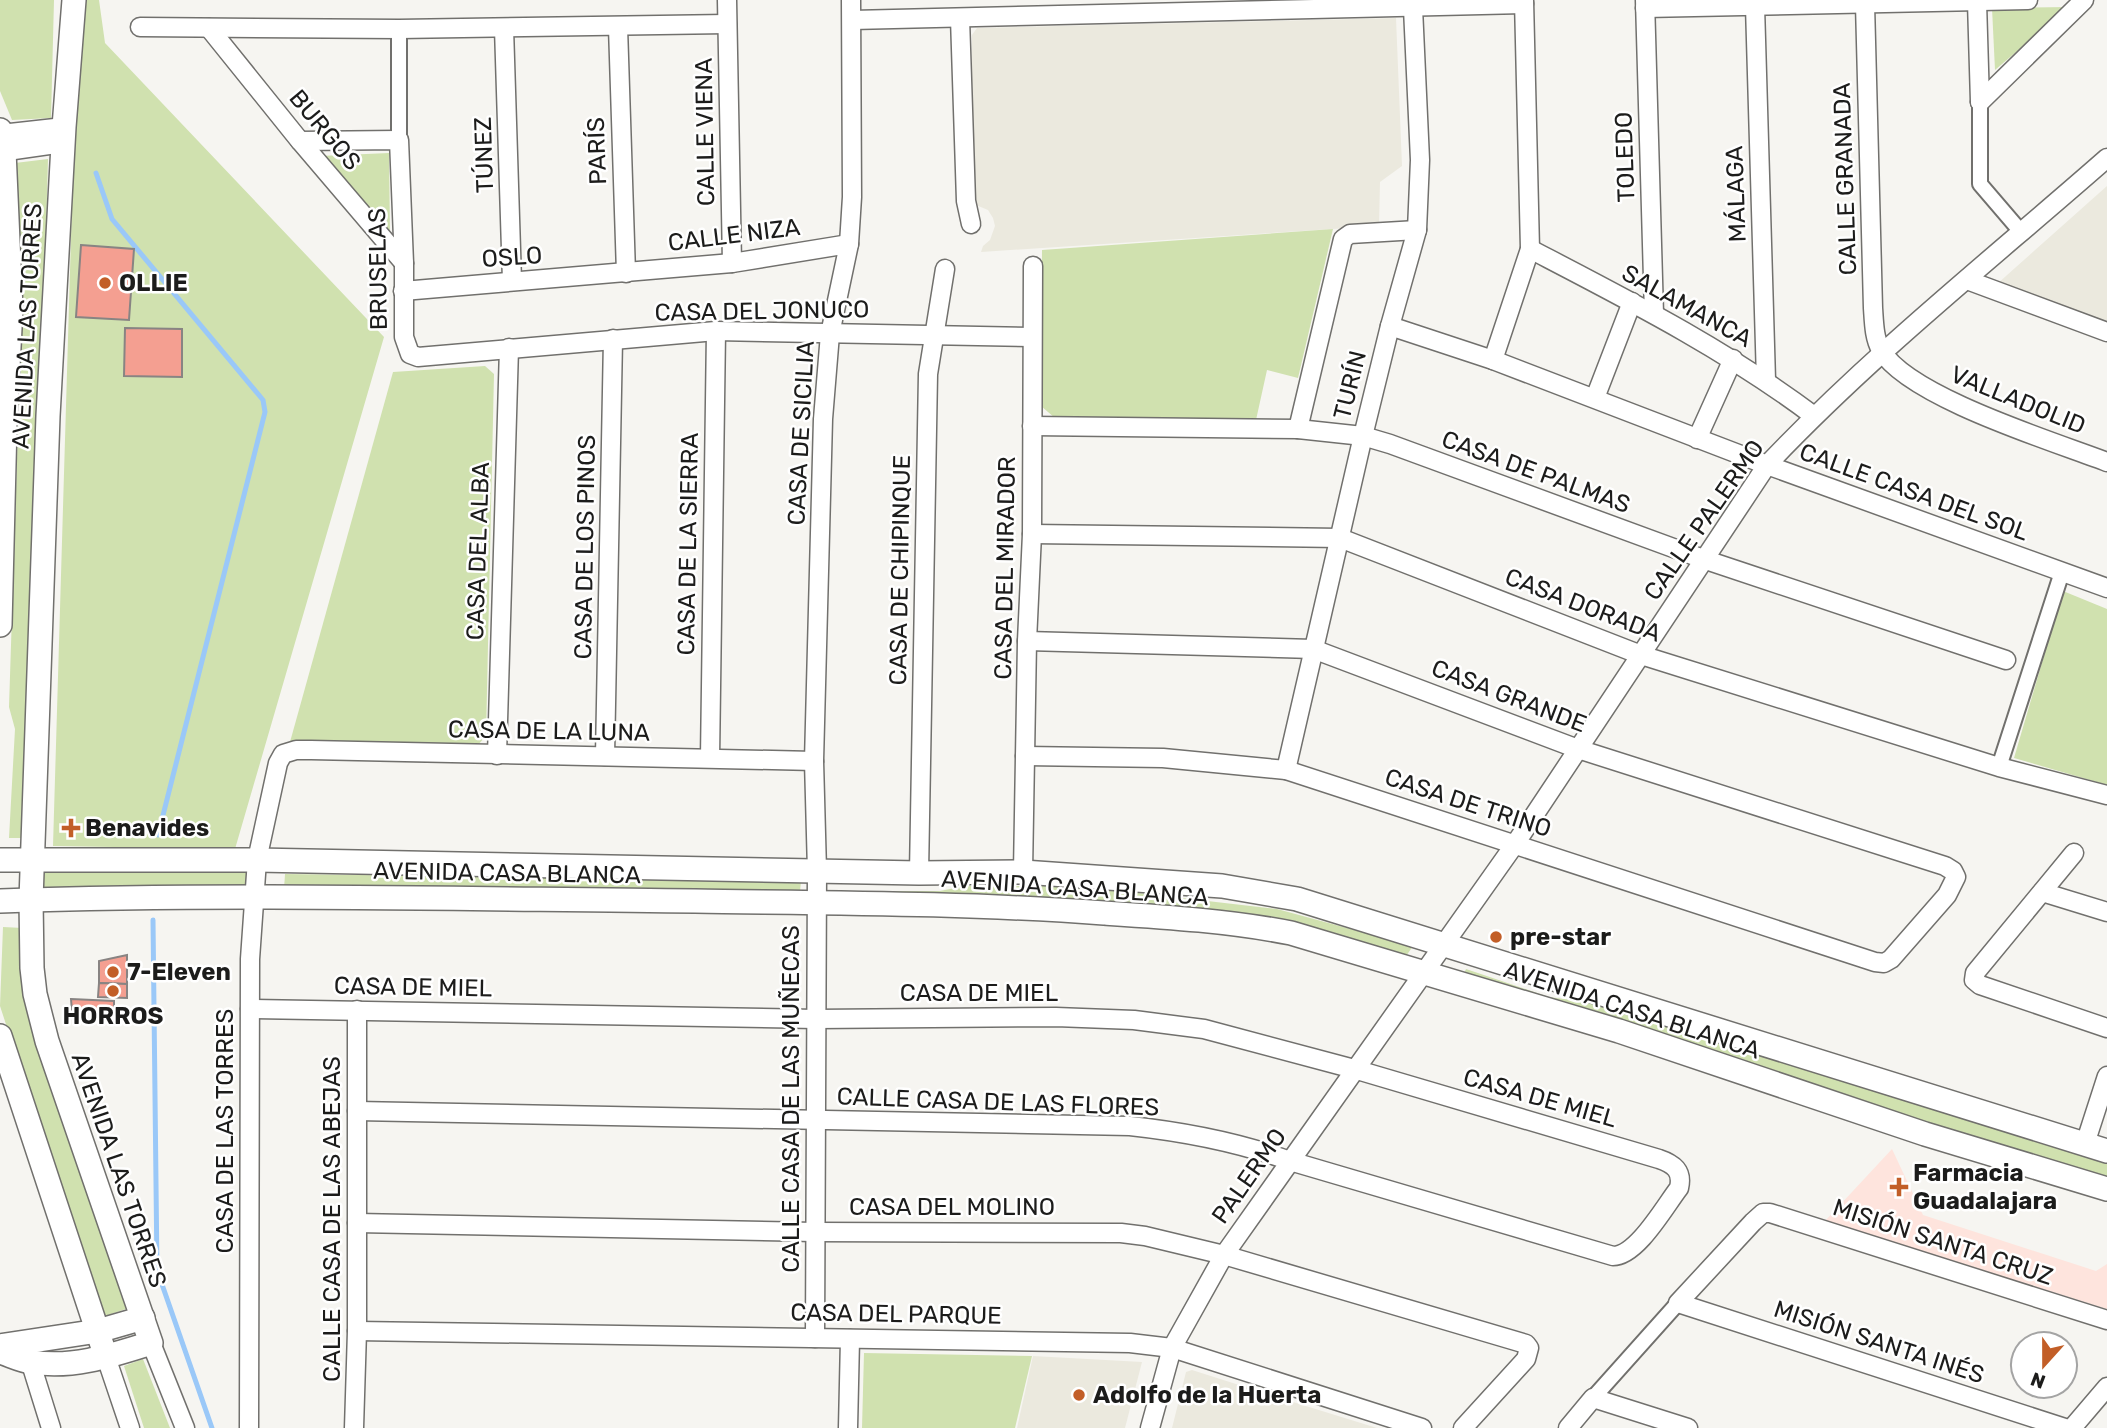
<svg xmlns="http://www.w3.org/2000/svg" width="2107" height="1428" viewBox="0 0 2107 1428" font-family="Rubik,sans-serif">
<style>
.commercial{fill:#fee4dd}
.built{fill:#ebe9de}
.green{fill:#d0e1af}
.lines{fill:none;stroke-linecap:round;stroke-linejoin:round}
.stream{stroke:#9ac8f8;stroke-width:5}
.building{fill:#f49f91;stroke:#888483;stroke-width:2}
.pedestrian-casing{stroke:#71706d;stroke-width:18}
.minor-casing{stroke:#71706d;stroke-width:21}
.tertiary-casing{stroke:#71706d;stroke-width:26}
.pedestrian{stroke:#fff;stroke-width:14}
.minor{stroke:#fff;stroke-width:18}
.tertiary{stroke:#fff;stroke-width:23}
.poi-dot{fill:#c25e27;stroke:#fff;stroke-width:2.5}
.labels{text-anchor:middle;stroke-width:5;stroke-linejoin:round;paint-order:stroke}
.street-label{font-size:24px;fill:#1c1c1b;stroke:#fff}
.poi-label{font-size:24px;font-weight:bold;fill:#1c1c1b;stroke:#fff;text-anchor:start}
</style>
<rect width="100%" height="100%" fill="#f6f5f1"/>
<!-- commercial -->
<path class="commercial" d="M 1892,1149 L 1923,1215 L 2096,1271 L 2107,1264 L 2107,1309 L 1825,1221 Z"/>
<!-- built -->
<g class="built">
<path d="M 1396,18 L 1402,166 L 1380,182 L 1379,226 L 981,252 L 983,246 L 990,240 L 995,226 L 993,218 L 988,210 L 971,203 L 972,35 L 977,28 Z"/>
<path d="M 2107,186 L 2107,325 L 1997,284 Z"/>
<path d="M 1033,1356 L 1142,1362 L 1125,1428 L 1017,1428 Z"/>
<path d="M 1192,1370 L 1280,1398 L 1377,1428 L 1172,1428 L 1186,1372 Z"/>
</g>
<!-- green -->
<g class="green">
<path d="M 0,0 L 54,0 L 51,118 L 12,120 L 0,91 Z"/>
<path d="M 78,0 L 99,0 L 105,43 L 384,337 L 235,849 L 53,846 Z"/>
<path d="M 2069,7 L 1995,70 L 1992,8 Z"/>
<path d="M 389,153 L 390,235 L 320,156 Z"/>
<path d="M 48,159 L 29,838 L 9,838 L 15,729 L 9,707 L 22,304 L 15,163 Z"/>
<path d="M 1333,229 L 1298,378 L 1267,370 L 1256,420 L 1055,418 L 1041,406 L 1042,250 Z"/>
<path d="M 485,366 L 494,374 L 486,736 L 476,747 L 290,742 L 393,372 Z"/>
<path d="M 2063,591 L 2107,609 L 2107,785 L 2014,758 Z"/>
<path d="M 42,870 L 246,872 L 246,891 L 41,888 Z"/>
<path d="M 285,874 L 801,881 L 800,892 L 284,889 Z"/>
<path d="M 965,886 L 1078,886 L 1277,909 L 1413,946 L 1404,959 L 1289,926 L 874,898 L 875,891 L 940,891 Z"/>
<path d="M 3,927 L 23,928 L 24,1000 L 126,1309 L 102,1317 L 0,1006 Z"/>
<path d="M 1466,969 L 1549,997 L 1601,1004 L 2107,1162 L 2107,1179 L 1463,976 Z"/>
<path d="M 864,1353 L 1032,1356 L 1015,1428 L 862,1428 Z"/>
<path d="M 143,1359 L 170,1428 L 144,1428 L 124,1366 Z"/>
</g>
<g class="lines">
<!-- stream -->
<g class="stream">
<path d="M 96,173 L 112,219 L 263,400 L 265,412 L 158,835"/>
<path d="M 153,920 L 157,1270 L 212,1428"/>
</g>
</g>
<!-- building -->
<g class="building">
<path d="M 81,245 L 134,249 L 129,320 L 76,317 Z"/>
<path d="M 125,328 L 182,329 L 182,377 L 124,376 Z"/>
<path d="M 127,955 L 127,984 L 99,983 L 99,961 Z"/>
<path d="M 99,983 L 127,984 L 127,998 L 98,997 Z"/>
<path d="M 71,999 L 114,1001 L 114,1012 L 72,1011 Z"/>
</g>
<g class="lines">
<!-- pedestrian casing -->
<g class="pedestrian-casing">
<g id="pedestrian">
<path d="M 399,29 L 399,140"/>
<path d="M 1980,102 L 1980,184 L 2022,233"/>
<path d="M 1999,767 L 2062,572"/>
<path d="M 1593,1398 L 1678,1303"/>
</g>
</g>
<!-- minor casing -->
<g class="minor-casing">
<g id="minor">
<path d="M 727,0 L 732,263"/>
<path d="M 1645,0 L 1654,314"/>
<path d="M 1977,2 L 1980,102"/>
<path d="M 1865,4 L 1873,308 C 1874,322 1874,338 1881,350 C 1908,397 2055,442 2107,462"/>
<path d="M 1755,6 L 1766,380"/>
<path d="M 1645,8 L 2028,0"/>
<path d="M 960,18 L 966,201 L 971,224"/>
<path d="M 852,20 L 1524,4"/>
<path d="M 140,27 L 399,29 L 727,24"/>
<path d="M 618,27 L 626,273"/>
<path d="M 209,28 L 300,141 L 404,263"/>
<path d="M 504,28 L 512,281"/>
<path d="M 1980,102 L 2084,0"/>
<path d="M 0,134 L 64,127"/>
<path d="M 300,141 L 399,140 L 404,263 L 404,337 L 410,354 L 418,357 L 716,331 L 1032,337"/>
<path d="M 0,152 L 63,143"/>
<path d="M 1530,249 C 1628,300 1725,349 1814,416"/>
<path d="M 1967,280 L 2107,332"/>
<path d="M 403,291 L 732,263 L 849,244"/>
<path d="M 1390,326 L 1493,360 L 1767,465 L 2107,588"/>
<path d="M 1493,360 L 1530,249 L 1524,0"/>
<path d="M 1595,398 L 1632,302"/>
<path d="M 1032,426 L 1298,429 L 1363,436 L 1390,444 L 1706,560 L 2006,660"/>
<path d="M 1298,429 L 1343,239 L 1350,234 L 1417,230"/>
<path d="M 1697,439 L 1733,359"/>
<path d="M 1032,534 L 1340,538 L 1641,655 L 1999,767 L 2107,795"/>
<path d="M 497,755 L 509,348"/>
<path d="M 605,756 L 613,339"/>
<path d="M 1025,756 L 1163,758 L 1286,770 L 1875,962 L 1884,963 L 1891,959 L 1947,895 L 1956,877 L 1953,871 L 1945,866 L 1578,749 L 1313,649 L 1027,641"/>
<path d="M 710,758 L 716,331"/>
<path d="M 1286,770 L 1363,436 L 1390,326 L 1417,230 L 1420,160 L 1413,8"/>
<path d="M 2074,853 L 1975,973 L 1974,980 L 1980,985 L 2107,1028"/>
<path d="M 1023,872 L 1027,641 L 1032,534 L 1033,266"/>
<path d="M 919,873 L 928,374 L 945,269"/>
<path d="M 2042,892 L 2107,912"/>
<path d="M 250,1009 L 816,1019 L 1056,1017 L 1134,1020 L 1204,1029 L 1354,1069 L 1659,1159 C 1674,1164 1683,1171 1679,1188 C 1665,1206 1637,1256 1613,1256 L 1290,1161 C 1238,1142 1185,1132 1130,1126 L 357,1111"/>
<path d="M 2085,1144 L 2107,1076"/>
<path d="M 357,1223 L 815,1232 L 1121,1233 L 1145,1236 L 1224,1255 L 1526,1344 L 1529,1348 L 1526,1359 L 1463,1428"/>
<path d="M 357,1331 L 1130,1343 L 1172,1348 L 1422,1428"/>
<path d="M 815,1338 L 817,871 L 814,761 L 823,419 L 830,334 L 849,244 L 852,197 L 851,0"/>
<path d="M 151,1343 L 185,1428"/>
<path d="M 27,1351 L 51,1428"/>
<path d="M 106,1357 L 130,1428"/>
<path d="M 249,1428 L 250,959 L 257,860 L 278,763 L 283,754 L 296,750 L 311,750 L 814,761"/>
<path d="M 354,1428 L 357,1331 L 357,1010"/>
<path d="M 848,1428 L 850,1339"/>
<path d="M 1150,1428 L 1172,1348 L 1224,1255 L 1515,844 L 1767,465 C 1872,354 1992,259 2107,158"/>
<path d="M 1568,1428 L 1593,1398 L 1688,1428"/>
<path d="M 2065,1428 L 1678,1303 L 1753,1222 L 1763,1213 L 1770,1213 L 2107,1320"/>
<path d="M 2072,1428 L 2107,1387"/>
</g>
</g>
<!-- tertiary casing -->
<g class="tertiary-casing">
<g id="tertiary">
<path d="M 0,130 L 4,151 L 11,309 L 5,424 L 0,625"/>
<path d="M 0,860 L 257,860 L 919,873 L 1023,872 L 1222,886 L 1297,899 L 2107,1151"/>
<path d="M 0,901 C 231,893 463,899 695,901 C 831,903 968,903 1104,913 C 1166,917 1230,921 1291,933 L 1619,1031 L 1925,1134 L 2107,1189"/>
<path d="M 0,1036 L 106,1357"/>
<path d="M 0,1346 L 98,1331 L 143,1318"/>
<path d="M 0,1352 C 10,1355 21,1361 32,1362 C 72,1369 113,1355 151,1343 L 47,1041 L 35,994 L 32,968 L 31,900 L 48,416 L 64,127 L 74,0"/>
</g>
</g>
<!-- pedestrian -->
<use href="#pedestrian" class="pedestrian"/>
<!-- minor -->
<use href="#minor" class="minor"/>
<!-- tertiary -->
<use href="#tertiary" class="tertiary"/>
</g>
<!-- markers -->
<g class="poi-dot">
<circle cx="105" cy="283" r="7"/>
<path d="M67.5 817.5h7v7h7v7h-7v7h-7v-7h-7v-7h7z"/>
<circle cx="1496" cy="937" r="7"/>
<circle cx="113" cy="972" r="7"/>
<circle cx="113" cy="991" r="7"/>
<path d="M1895.5 1176.5h7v7h7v7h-7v7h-7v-7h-7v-7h7z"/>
<circle cx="1079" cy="1395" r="7"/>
</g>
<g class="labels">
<!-- street labels -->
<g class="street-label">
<text transform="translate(325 130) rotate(50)" y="8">BURGOS</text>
<text transform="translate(705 132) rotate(-91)" y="8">CALLE VIENA</text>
<text transform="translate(597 151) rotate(-92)" y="8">PARÍS</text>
<text transform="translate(484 155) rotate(-92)" y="8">TÚNEZ</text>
<text transform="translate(1625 157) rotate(-92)" y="8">TOLEDO</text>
<text transform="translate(1845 179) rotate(-92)" y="8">CALLE GRANADA</text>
<text transform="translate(1736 194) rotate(-92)" y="8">MÁLAGA</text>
<text transform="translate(734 235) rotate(-7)" y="8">CALLE NIZA</text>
<text transform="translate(512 257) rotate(-4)" y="8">OSLO</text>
<text transform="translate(378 269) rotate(-91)" y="8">BRUSELAS</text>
<text transform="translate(1687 306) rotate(29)" y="8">SALAMANCA</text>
<text transform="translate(762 311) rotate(-1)" y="8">CASA DEL JONUCO</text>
<text transform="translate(27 326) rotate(-87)" y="8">AVENIDA LAS TORRES</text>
<text transform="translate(1350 385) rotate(-76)" y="8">TURÍN</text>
<text transform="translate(2018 400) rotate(22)" y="8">VALLADOLID</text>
<text transform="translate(801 433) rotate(-87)" y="8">CASA DE SICILIA</text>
<text transform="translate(1536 472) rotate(20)" y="8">CASA DE PALMAS</text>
<text transform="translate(1914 492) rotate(20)" y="8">CALLE CASA DEL SOL</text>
<text transform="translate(1704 520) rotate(-55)" y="8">CALLE PALERMO</text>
<text transform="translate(688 544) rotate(-89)" y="8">CASA DE LA SIERRA</text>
<text transform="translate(585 547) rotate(-89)" y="8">CASA DE LOS PINOS</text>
<text transform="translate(478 551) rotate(-88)" y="8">CASA DEL ALBA</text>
<text transform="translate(1005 568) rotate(-89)" y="8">CASA DEL MIRADOR</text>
<text transform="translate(900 570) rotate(-89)" y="8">CASA DE CHIPINQUE</text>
<text transform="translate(1583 605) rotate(21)" y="8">CASA DORADA</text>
<text transform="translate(1509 696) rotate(21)" y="8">CASA GRANDE</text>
<text transform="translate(549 731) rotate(1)" y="8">CASA DE LA LUNA</text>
<text transform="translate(1468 803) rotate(18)" y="8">CASA DE TRINO</text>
<text transform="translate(507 873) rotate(1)" y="8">AVENIDA CASA BLANCA</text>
<text transform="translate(1075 888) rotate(4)" y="8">AVENIDA CASA BLANCA</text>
<text transform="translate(413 987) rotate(1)" y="8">CASA DE MIEL</text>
<text x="979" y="1001">CASA DE MIEL</text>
<text transform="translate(1632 1010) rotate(18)" y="8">AVENIDA CASA BLANCA</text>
<text transform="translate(1540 1098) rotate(16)" y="8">CASA DE MIEL</text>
<text transform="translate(791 1099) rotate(-90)" y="8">CALLE CASA DE LAS MUÑECAS</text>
<text transform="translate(998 1102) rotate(2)" y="8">CALLE CASA DE LAS FLORES</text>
<text transform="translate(225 1131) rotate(-90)" y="8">CASA DE LAS TORRES</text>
<text transform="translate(119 1170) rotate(71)" y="8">AVENIDA LAS TORRES</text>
<text transform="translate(1249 1176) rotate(-55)" y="8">PALERMO</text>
<text x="952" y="1215">CASA DEL MOLINO</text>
<text transform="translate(332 1219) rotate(-90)" y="8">CALLE CASA DE LAS ABEJAS</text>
<text transform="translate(1943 1242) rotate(18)" y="8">MISIÓN SANTA CRUZ</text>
<text transform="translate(896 1314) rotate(1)" y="8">CASA DEL PARQUE</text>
<text transform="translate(1879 1342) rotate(18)" y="8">MISIÓN SANTA INÉS</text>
</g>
<!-- poi labels -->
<g class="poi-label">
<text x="119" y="291">OLLIE</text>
<text x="85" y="836">Benavides</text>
<text x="1510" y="945">pre-star</text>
<text x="127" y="980">7-Eleven</text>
<text x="113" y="1024" text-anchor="middle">HORROS</text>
<text x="1913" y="1181">Farmacia<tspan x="1913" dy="28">Guadalajara</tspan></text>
<text x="1093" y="1403">Adolfo de la Huerta</text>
</g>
</g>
<!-- north arrow -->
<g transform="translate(2044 1365) rotate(201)"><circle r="33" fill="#ffffff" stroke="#a4a4a4" stroke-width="2"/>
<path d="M0-5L12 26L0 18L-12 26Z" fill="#c25e27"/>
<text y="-10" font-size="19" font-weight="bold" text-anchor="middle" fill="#1c1c1b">N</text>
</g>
</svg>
